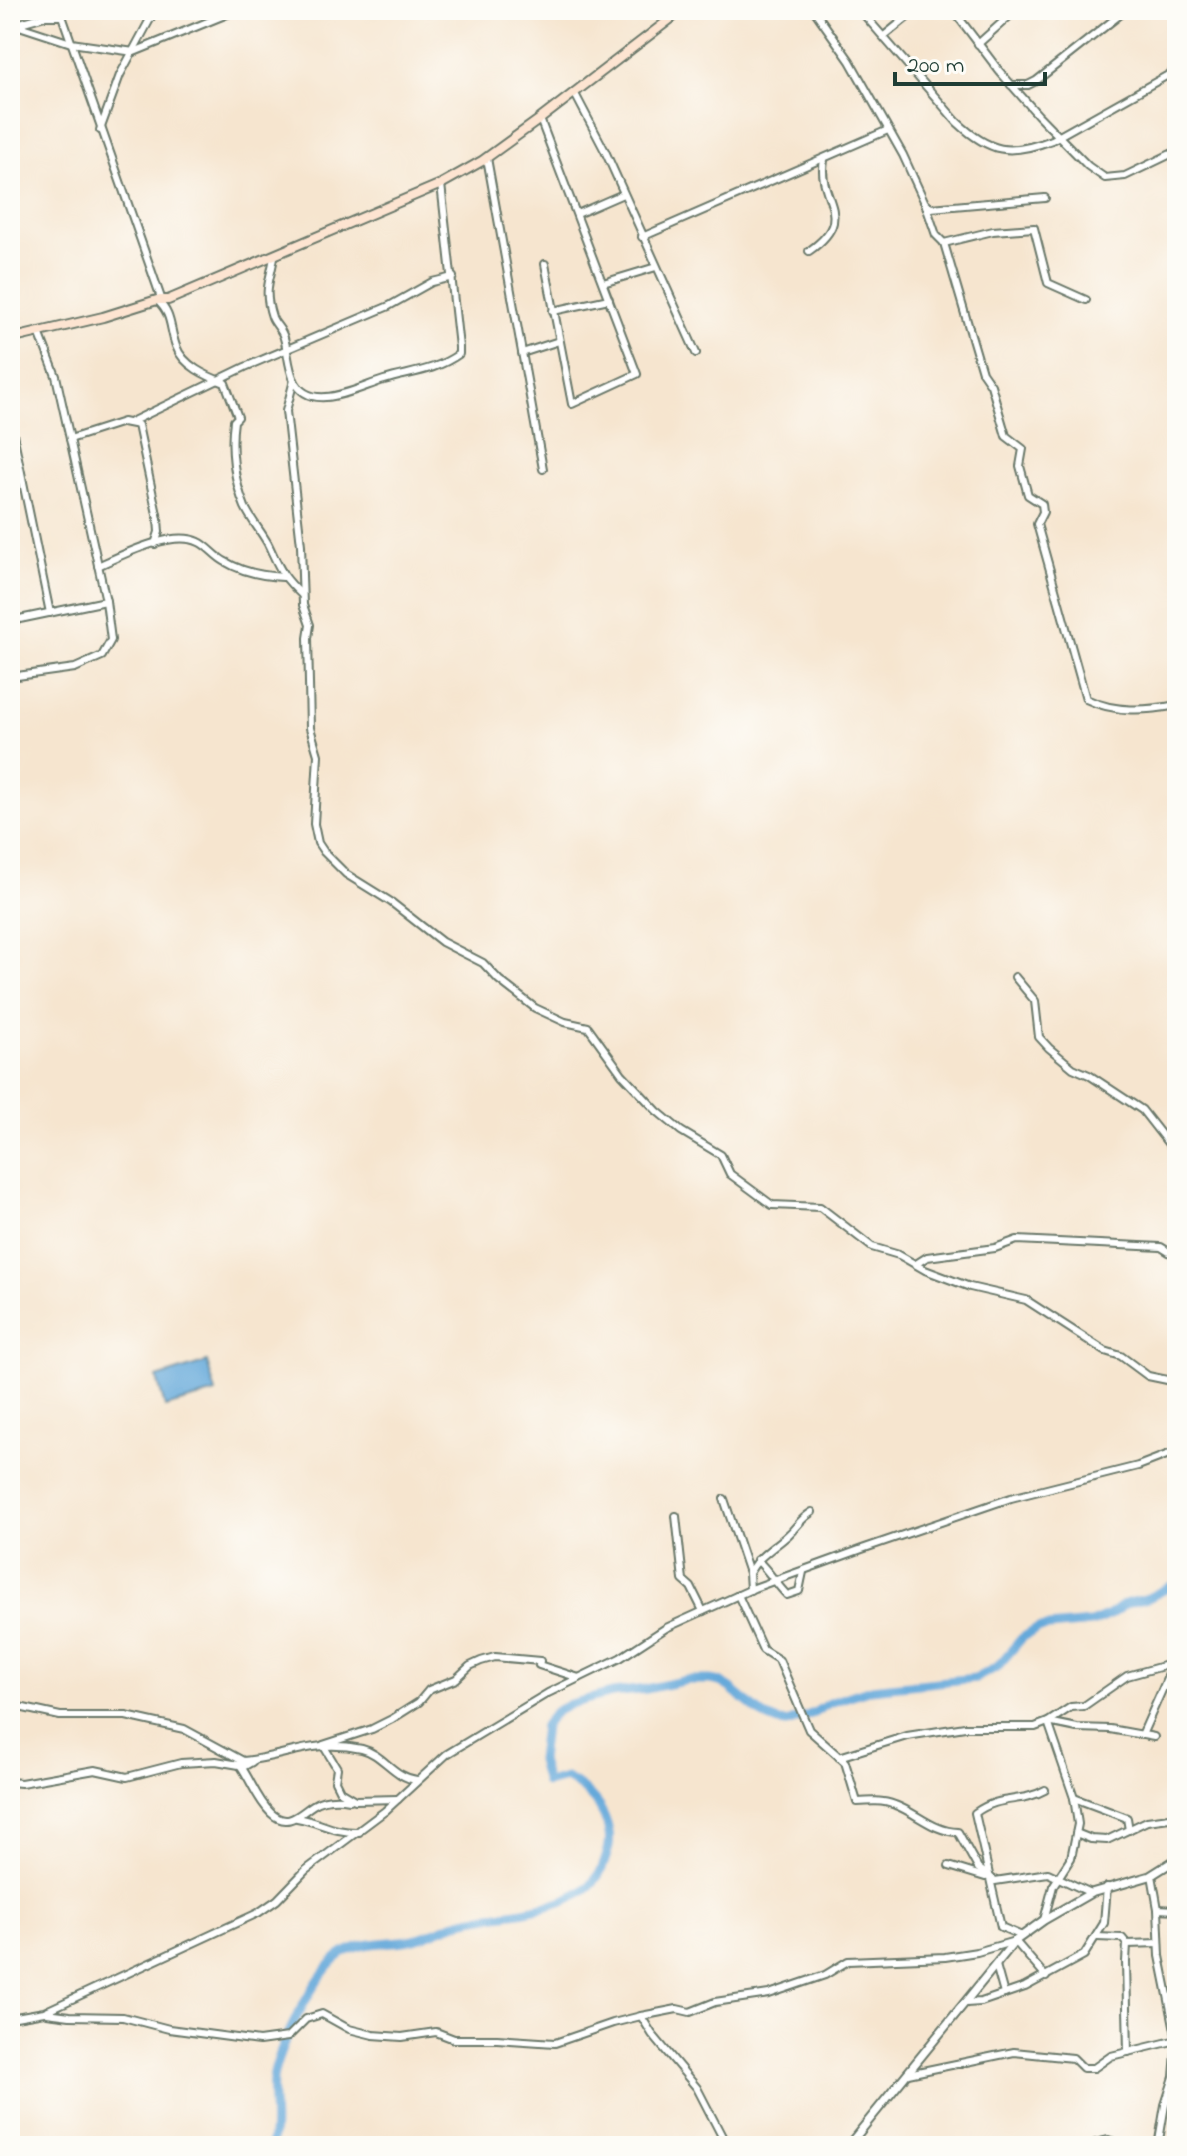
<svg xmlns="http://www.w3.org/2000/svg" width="1187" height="2156" viewBox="0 0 1187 2156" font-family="'Indie Flower',sans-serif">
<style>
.water{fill:#65a9da;stroke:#427387;stroke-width:2}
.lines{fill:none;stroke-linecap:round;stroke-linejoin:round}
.river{stroke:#65a9da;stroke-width:9}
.minor-casing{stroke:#6a786a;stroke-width:10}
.tertiary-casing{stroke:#6a786a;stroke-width:11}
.secondary-casing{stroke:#6a786a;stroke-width:12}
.minor{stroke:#fff;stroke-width:6}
.tertiary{stroke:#fff;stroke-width:7}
.secondary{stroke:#fde4d1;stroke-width:8}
</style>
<rect width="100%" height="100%" fill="#fdfcf7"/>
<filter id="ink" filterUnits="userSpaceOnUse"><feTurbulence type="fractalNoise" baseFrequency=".0125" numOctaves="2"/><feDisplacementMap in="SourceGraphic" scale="16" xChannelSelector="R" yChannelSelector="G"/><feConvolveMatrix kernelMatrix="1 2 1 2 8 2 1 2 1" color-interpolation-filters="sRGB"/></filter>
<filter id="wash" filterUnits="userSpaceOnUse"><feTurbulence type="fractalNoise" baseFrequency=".006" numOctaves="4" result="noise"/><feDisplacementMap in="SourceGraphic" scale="32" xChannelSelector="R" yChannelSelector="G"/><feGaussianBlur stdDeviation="1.8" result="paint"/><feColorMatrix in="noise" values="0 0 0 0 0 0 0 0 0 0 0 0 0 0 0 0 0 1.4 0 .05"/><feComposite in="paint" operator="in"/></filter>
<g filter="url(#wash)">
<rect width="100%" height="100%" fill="#f6e5cf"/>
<!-- water -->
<path class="water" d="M 207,1362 L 216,1393 L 165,1407 L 157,1378 Z"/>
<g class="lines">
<!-- river -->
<path class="river" d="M 271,2146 C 277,2124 271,2102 273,2079 C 277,2050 315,1975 338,1957 C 362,1939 387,1945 414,1939 C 432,1935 448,1924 466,1920 C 508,1911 590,1912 604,1863 C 607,1854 611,1844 609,1833 C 605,1807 588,1790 566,1778 L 546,1783 L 540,1760 L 544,1726 L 555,1712 L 570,1704 L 612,1693 L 646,1689 L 687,1680 L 710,1680 L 720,1682 L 730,1688 L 764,1716 L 779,1722 L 787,1723 L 814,1713 L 829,1703 L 871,1689 L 976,1678 L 997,1667 L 1022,1638 L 1038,1628 L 1091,1623 L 1110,1615 L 1125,1604 L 1148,1598 L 1177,1583"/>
</g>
</g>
<g filter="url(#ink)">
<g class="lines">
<!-- minor casing -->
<g class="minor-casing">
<g id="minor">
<path d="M 60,10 L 161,298 L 157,300 C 173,315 169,327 176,346 C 183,366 207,376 225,383 L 238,417 L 234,421 C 230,448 234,481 245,507 C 251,520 261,531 268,544 C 280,569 281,575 302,595"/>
<path d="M 814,10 L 850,61 L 903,155 L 925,203 L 931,208 L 1045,198"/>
<path d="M 860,10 L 957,122 C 990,153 1010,156 1052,140 L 1177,70"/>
<path d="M 953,10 L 1000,72 L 1038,115 L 1088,166 L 1105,178 L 1125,176 L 1177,151"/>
<path d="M 10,23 L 71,43 L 134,52 L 237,10"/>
<path d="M 13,25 L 45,16 L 62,16"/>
<path d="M 884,36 L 916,10"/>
<path d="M 978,44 L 1016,10"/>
<path d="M 1011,85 L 1028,85 L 1036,81 L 1126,10"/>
<path d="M 574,92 L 605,151 L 696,353"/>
<path d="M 540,119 L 637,374 L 572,404 L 545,264"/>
<path d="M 100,130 L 120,75 L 155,10"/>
<path d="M 487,158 L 543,469"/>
<path d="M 925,203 L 936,235 L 944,243 L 993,231 L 1034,228 L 1048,283 L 1086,300"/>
<path d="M 577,214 L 623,194"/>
<path d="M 642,237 L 888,130"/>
<path d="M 944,243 L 982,372 L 991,385 L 1006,436 L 1023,449 L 1020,466 L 1028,495 L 1042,504 L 1043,512 L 1037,524 L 1086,699 C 1115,713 1146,711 1177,705"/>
<path d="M 809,251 C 859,216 816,200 824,160"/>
<path d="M 274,257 C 270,282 263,289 272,317 C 275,325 282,329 284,338 C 288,351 288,367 294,380 C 310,415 359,387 384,380 C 411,372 435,371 459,354 L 459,347 L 441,184"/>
<path d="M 603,283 L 656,267"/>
<path d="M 553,311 L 609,299"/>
<path d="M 522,353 L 559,341"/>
<path d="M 294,380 L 286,411 L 301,545 L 303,605 L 310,625 L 308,638 L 310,728 L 318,755 L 314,824 L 318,843 L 324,852 L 346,874 L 391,902 L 442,942 L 483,963 L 499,980 L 535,1008 L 565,1022 L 588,1027 L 622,1074 L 657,1111 L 681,1131 L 721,1155 L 730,1174 L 772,1205 L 820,1207 L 872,1247 L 899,1255 L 925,1270 L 970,1287 L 1026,1300 L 1105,1351 L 1121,1356 L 1148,1376 L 1177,1382"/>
<path d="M 10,419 L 50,613"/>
<path d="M 131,422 L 245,367 L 389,306 L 432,282 L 453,277"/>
<path d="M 70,439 L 123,422 L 138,425 L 158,519 L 159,532 L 155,544"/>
<path d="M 98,566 C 122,555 173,529 199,542 C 208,546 215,556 224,561 C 242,572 262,576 283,577"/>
<path d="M 10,621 L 106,601"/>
<path d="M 10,677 L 75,668 L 102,656 L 111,640 L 106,601 L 56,376 L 39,332"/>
<path d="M 1015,977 L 1035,1001 L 1039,1037 L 1049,1048 L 1073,1068 L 1089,1075 L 1142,1110 L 1171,1147 L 1177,1148"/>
<path d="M 916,1264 L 927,1257 L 995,1248 L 1017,1240 L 1161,1247 L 1177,1257"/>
<path d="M 724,1499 L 749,1573 L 750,1590"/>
<path d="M 676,1516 L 683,1580 L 691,1587 L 703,1611"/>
<path d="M 757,1560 C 769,1571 776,1584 787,1595 L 799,1591 L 803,1572"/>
<path d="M 749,1573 C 758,1556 775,1547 788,1535 C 798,1526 799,1520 812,1512"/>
<path d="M 738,1595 L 763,1650 L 779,1660 L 809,1730 L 845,1762 L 857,1802 C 870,1801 883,1800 895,1805 C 917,1813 934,1832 958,1832 L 978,1868 L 995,1881 L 1048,1873 L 1091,1893"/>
<path d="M 10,1705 L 60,1716 L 126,1716 L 184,1729 L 243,1761 C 287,1757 313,1738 362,1749 C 383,1754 394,1778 417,1780"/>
<path d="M 1142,1735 L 1174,1663"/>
<path d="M 839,1757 L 907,1736 L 965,1727 L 1035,1727 L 1048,1722 L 1071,1707 L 1084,1706 L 1127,1676 L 1174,1663 L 1177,1658"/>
<path d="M 240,1765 C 251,1780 257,1800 271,1813 C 288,1829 299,1814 313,1805 C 324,1798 338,1798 350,1800"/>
<path d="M 10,1782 L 21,1783 L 95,1770 L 127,1777 L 181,1763 L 216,1761 L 245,1766 L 252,1762"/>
<path d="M 1074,1798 L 1127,1818 L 1129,1830"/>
<path d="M 398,1799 L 355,1800 L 340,1791 L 335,1781 L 337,1768 L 323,1745 L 372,1729 L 392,1719 L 419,1702 L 429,1690 L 456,1679 L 470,1666 L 481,1661 L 495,1657 L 540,1661 L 539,1665 L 579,1678"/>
<path d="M 297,1818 C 321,1822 333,1833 359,1832"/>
<path d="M 1076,1833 L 1091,1839 L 1107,1840 L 1147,1821 L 1177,1817"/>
<path d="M 949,1866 L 985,1877"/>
<path d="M 1152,1875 L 1158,1909 L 1160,1956 L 1177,2040 L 1174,2077 L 1165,2105 L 1158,2146"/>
<path d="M 1158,1909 L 1177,1910"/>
<path d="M 1044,1920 L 1053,1886 L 1071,1858 L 1078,1824 L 1074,1798 L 1048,1722 L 1077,1728 L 1110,1729 L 1154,1737"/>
<path d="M 1022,1936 L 1001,1927 L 975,1813 C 1001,1794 1020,1804 1045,1790"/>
<path d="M 1097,1937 L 1122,1938 L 1127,1944 L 1159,1943"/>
<path d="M 1127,1944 L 1126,1962 L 1128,2052"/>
<path d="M 996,1965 L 1004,1994"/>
<path d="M 966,2003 L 981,2002 L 1025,1987 L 1084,1955 L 1104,1923 L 1107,1887"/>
<path d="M 47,2013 L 70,2016 L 123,2017 L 169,2029 L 259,2041 L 288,2037 L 306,2019 L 322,2014 L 349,2029 L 373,2035 L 402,2037 L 436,2032 L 454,2039 L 497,2039 L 555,2043 L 613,2023 L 641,2016 L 677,2009 L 690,2012 L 715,2002 L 769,1994 L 825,1975 L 848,1961 L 945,1957 L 977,1952 L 1015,1941 L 1046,1977"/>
<path d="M 641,2016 L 652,2034 L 697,2088 L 727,2146"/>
<path d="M 10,2018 L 44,2012 L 258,1913 L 277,1900 L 306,1870 L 385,1811 L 447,1754 L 548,1693 L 620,1658 L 666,1628 L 754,1588 L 862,1549 L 1011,1498 L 1138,1466 L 1177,1451"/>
<path d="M 908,2074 L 1014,2052 L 1073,2058 L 1083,2068 L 1094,2068 L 1111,2056 L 1177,2040"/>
<path d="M 1084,2146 L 1108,2140 L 1127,2146"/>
</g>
</g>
<!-- tertiary casing -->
<g class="tertiary-casing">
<path id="tertiary" d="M 848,2146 L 1015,1941 L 1044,1920 L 1091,1893 L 1150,1876 L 1177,1859"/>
</g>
<!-- secondary casing -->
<g class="secondary-casing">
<path id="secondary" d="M 10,339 L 103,317 L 157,300 L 168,300 L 441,184 L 482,161 L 540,119 L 682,10"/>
</g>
<!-- minor -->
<use href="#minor" class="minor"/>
<!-- tertiary -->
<use href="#tertiary" class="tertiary"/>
<!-- secondary -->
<use href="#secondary" class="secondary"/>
</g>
</g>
<!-- margin -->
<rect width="1187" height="2156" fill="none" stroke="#fdfcf7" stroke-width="40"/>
<!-- scale -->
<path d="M895 72v12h150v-12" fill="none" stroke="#1f3d34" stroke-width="4"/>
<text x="907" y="72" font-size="24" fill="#1f3d34" stroke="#fdfcf7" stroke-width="6" paint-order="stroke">200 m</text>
</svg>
